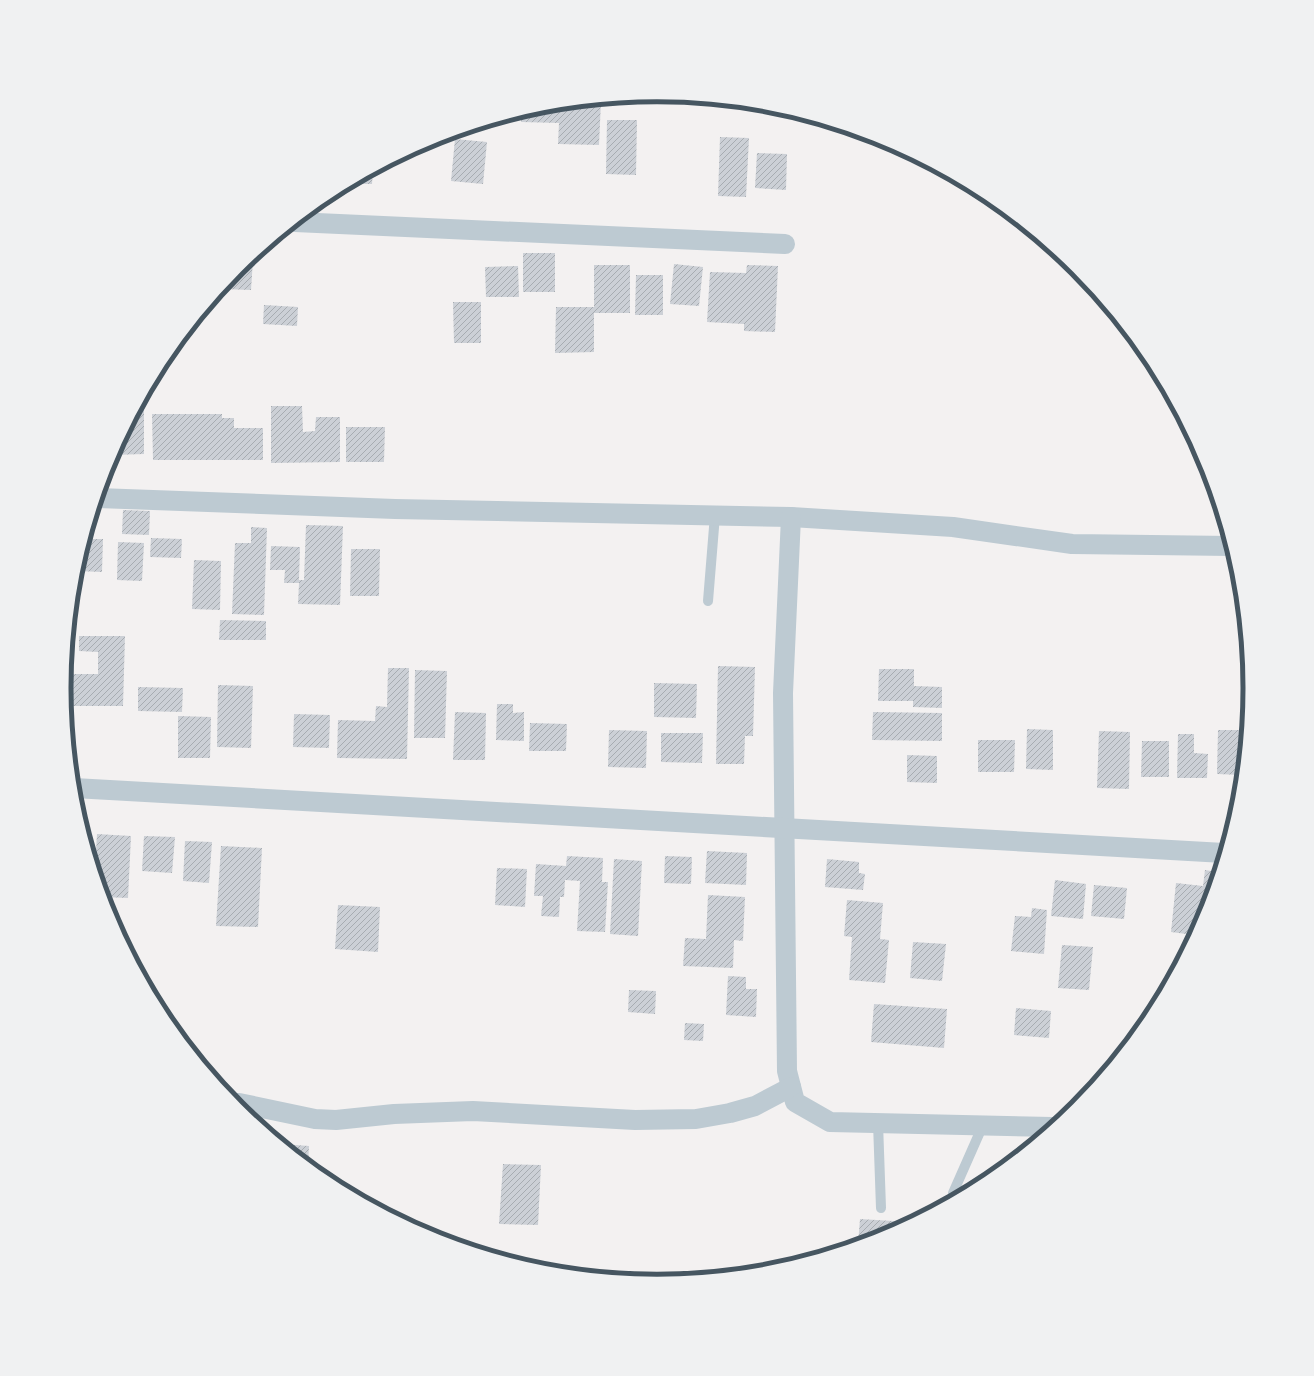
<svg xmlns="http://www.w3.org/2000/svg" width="1314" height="1376" viewBox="0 0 1314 1376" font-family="Barlow,sans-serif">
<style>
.building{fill:url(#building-hatch)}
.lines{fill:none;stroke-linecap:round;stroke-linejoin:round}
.service{stroke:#bdcad2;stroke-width:10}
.minor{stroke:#bdcad2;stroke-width:20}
.rim{fill:none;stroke:#465661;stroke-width:5}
</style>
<defs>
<pattern id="building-hatch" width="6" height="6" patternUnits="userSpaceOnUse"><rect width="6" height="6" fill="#ccd0d6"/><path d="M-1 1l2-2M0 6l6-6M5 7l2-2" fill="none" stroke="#a7acb1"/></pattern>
</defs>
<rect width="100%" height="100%" fill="#f3f1f1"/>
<!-- building -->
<g class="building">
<path d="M 601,101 L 599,145 L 558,144 L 559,123 L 521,122 L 522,112 L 542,106 Z"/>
<path d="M 607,120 L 637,120 L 636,175 L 606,174 Z"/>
<path d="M 720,137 L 749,138 L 746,197 L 718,196 Z"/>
<path d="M 455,139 L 487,142 L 483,184 L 451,181 Z"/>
<path d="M 411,150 L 411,157 L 399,157 L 410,151 Z"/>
<path d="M 757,153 L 787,154 L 786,190 L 755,188 Z"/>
<path d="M 373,171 L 372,184 L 349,184 Z"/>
<rect x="523" y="253" width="32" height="39"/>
<path d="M 248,260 L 253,260 L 251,290 L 221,289 L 238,269 Z"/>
<path d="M 674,264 L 703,267 L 699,306 L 670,304 Z"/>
<path d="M 594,265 L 630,265 L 630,313 L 594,313 L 594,352 L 555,353 L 556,307 L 594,307 Z"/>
<path d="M 747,265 L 778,266 L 775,332 L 744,331 L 744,324 L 707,322 L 710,272 L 746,273 Z"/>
<path d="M 518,266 L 519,297 L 486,297 L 485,267 Z"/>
<path d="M 636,275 L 663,275 L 663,315 L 635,315 Z"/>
<path d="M 453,302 L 481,302 L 481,343 L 454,343 Z"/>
<path d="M 264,305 L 298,307 L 297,326 L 263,324 Z"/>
<path d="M 139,406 L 144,406 L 144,454 L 113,455 Z"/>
<path d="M 271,406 L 302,406 L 303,432 L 315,431 L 316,417 L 340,417 L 340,462 L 271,463 Z"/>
<path d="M 152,414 L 222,414 L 222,418 L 234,418 L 234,428 L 263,428 L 263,460 L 153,460 Z"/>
<path d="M 346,427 L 385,427 L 384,462 L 346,462 Z"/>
<path d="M 123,510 L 150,511 L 149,535 L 122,534 Z"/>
<path d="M 306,525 L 343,526 L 340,605 L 298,604 L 299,583 L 284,583 L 285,570 L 270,570 L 271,546 L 300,547 L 299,580 L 304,580 Z"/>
<path d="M 251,527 L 267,528 L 264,615 L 232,614 L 235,543 L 251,543 Z"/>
<path d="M 151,538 L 182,539 L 181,558 L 150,557 Z"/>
<path d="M 86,539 L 103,539 L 102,572 L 76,571 Z"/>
<path d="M 118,542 L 144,543 L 142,581 L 117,580 Z"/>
<path d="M 351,549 L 380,549 L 379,596 L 350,596 Z"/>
<path d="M 194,560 L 221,561 L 220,610 L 192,609 Z"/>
<path d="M 220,620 L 266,621 L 266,640 L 219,640 Z"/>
<path d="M 79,636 L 125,636 L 123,706 L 66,706 L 64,688 L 65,674 L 98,674 L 98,652 L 79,651 Z"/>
<path d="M 718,666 L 755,667 L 753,736 L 745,736 L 744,764 L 716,764 Z"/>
<path d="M 388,668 L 409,668 L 407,759 L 337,758 L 338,720 L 375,721 L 376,706 L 387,707 Z"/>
<path d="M 879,669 L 914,669 L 914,686 L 942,687 L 942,708 L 913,707 L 913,701 L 878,701 Z"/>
<path d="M 415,670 L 447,671 L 445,738 L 414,738 Z"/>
<path d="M 654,683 L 697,684 L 696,718 L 654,717 Z"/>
<path d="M 218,685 L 253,686 L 251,748 L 217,747 Z"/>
<path d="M 138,687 L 183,688 L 182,712 L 138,711 Z"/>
<path d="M 497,704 L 513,704 L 513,713 L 524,712 L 524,741 L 496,740 Z"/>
<path d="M 455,712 L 486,713 L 485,760 L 453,760 Z"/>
<path d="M 873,712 L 942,713 L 942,741 L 872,740 Z"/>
<path d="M 294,714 L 330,715 L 329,748 L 293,747 Z"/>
<path d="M 178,716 L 211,717 L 210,758 L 178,758 Z"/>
<path d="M 530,723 L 567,724 L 566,751 L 529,751 Z"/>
<path d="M 1027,729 L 1053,730 L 1053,770 L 1026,769 Z"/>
<path d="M 609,730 L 647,731 L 646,768 L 608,767 Z"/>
<path d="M 1218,730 L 1244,730 L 1241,775 L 1217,774 Z"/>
<path d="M 1099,731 L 1130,732 L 1129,789 L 1097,788 Z"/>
<path d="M 661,733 L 703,733 L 702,763 L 661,762 Z"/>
<path d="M 1178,734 L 1194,734 L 1194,753 L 1208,754 L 1207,778 L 1177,778 Z"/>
<path d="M 978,740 L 1015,740 L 1014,772 L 978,772 Z"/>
<path d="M 1142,741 L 1169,741 L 1169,777 L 1141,777 Z"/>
<path d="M 907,755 L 937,756 L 937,783 L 907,782 Z"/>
<path d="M 97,834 L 131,836 L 128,898 L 104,897 L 95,868 Z"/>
<path d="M 144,836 L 175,837 L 172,873 L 142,871 Z"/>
<path d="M 185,841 L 212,842 L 209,883 L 183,881 Z"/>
<path d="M 221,846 L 262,848 L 258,927 L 216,926 Z"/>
<path d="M 707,851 L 747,853 L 746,885 L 705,883 Z"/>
<path d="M 567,856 L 603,858 L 602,882 L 608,882 L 605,932 L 577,931 L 580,881 L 565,880 L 564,897 L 560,897 L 559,917 L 541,916 L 543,896 L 534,896 L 536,864 L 566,866 Z"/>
<path d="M 665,856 L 692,857 L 691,884 L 664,883 Z"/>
<path d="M 614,859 L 642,861 L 638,936 L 610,934 Z"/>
<path d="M 827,859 L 859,862 L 859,873 L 865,874 L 863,890 L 825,887 Z"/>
<path d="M 497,868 L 527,869 L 525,907 L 495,905 Z"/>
<path d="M 1205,870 L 1218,872 L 1205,915 L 1203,918 L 1200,917 L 1199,926 L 1194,935 L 1171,932 L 1176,883 L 1203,886 Z"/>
<path d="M 1055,880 L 1086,884 L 1083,919 L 1051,916 Z"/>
<path d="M 1094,885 L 1127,888 L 1124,919 L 1091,916 Z"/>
<path d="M 708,895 L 745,897 L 743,941 L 734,940 L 733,968 L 683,966 L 685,938 L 706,939 Z"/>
<path d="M 847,900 L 883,903 L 880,939 L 889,940 L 885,983 L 849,980 L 852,937 L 844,936 Z"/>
<path d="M 338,905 L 380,907 L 378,952 L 335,949 Z"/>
<path d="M 1032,908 L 1047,910 L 1044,954 L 1011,951 L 1015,916 L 1031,917 Z"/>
<path d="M 913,942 L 946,944 L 942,981 L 910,978 Z"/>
<path d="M 1062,945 L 1093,947 L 1089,990 L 1058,988 Z"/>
<path d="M 728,976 L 746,977 L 746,989 L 757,989 L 756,1017 L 726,1015 Z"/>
<path d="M 629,990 L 656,991 L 655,1014 L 628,1012 Z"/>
<path d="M 874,1004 L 947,1009 L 944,1048 L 871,1042 Z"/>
<path d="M 1016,1008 L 1051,1011 L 1049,1038 L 1014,1035 Z"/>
<path d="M 685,1023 L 704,1024 L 703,1041 L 684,1040 Z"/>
<path d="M 282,1144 L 309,1146 L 308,1165 L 302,1160 Z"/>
<path d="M 503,1164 L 541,1165 L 538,1225 L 499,1224 Z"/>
<path d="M 913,1214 L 924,1214 L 913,1220 Z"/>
<path d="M 860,1219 L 910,1222 L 884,1236 L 858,1244 Z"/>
</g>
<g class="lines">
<!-- service -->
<g class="service">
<path d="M 708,601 L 715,515"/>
<path d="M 878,1123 L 881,1208"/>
<path d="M 953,1193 L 983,1125"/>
</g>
<!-- minor -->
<g class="minor">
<path d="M 295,222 L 785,244"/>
<path d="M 98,498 L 395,509 L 791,517 L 953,527 L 1072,544 L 1231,546"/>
<path d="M 791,517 L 783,693 L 787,1071 L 795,1102 L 830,1122 L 1052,1127"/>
<path d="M 74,788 L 1224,853"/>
<path d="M 234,1103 L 239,1103 L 315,1119 L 336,1120 L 394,1114 L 473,1111 L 635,1120 L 696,1119 L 730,1113 L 755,1106 L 791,1087"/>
</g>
</g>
<!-- crop -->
<path d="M0 0H1314V1376H0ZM71 688a586 586 0 1 1 1172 0a586 586 0 1 1-1172 0Z" fill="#f0f1f2" fill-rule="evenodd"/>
<path class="rim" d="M71 688a586 586 0 1 1 1172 0a586 586 0 1 1-1172 0Z"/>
</svg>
